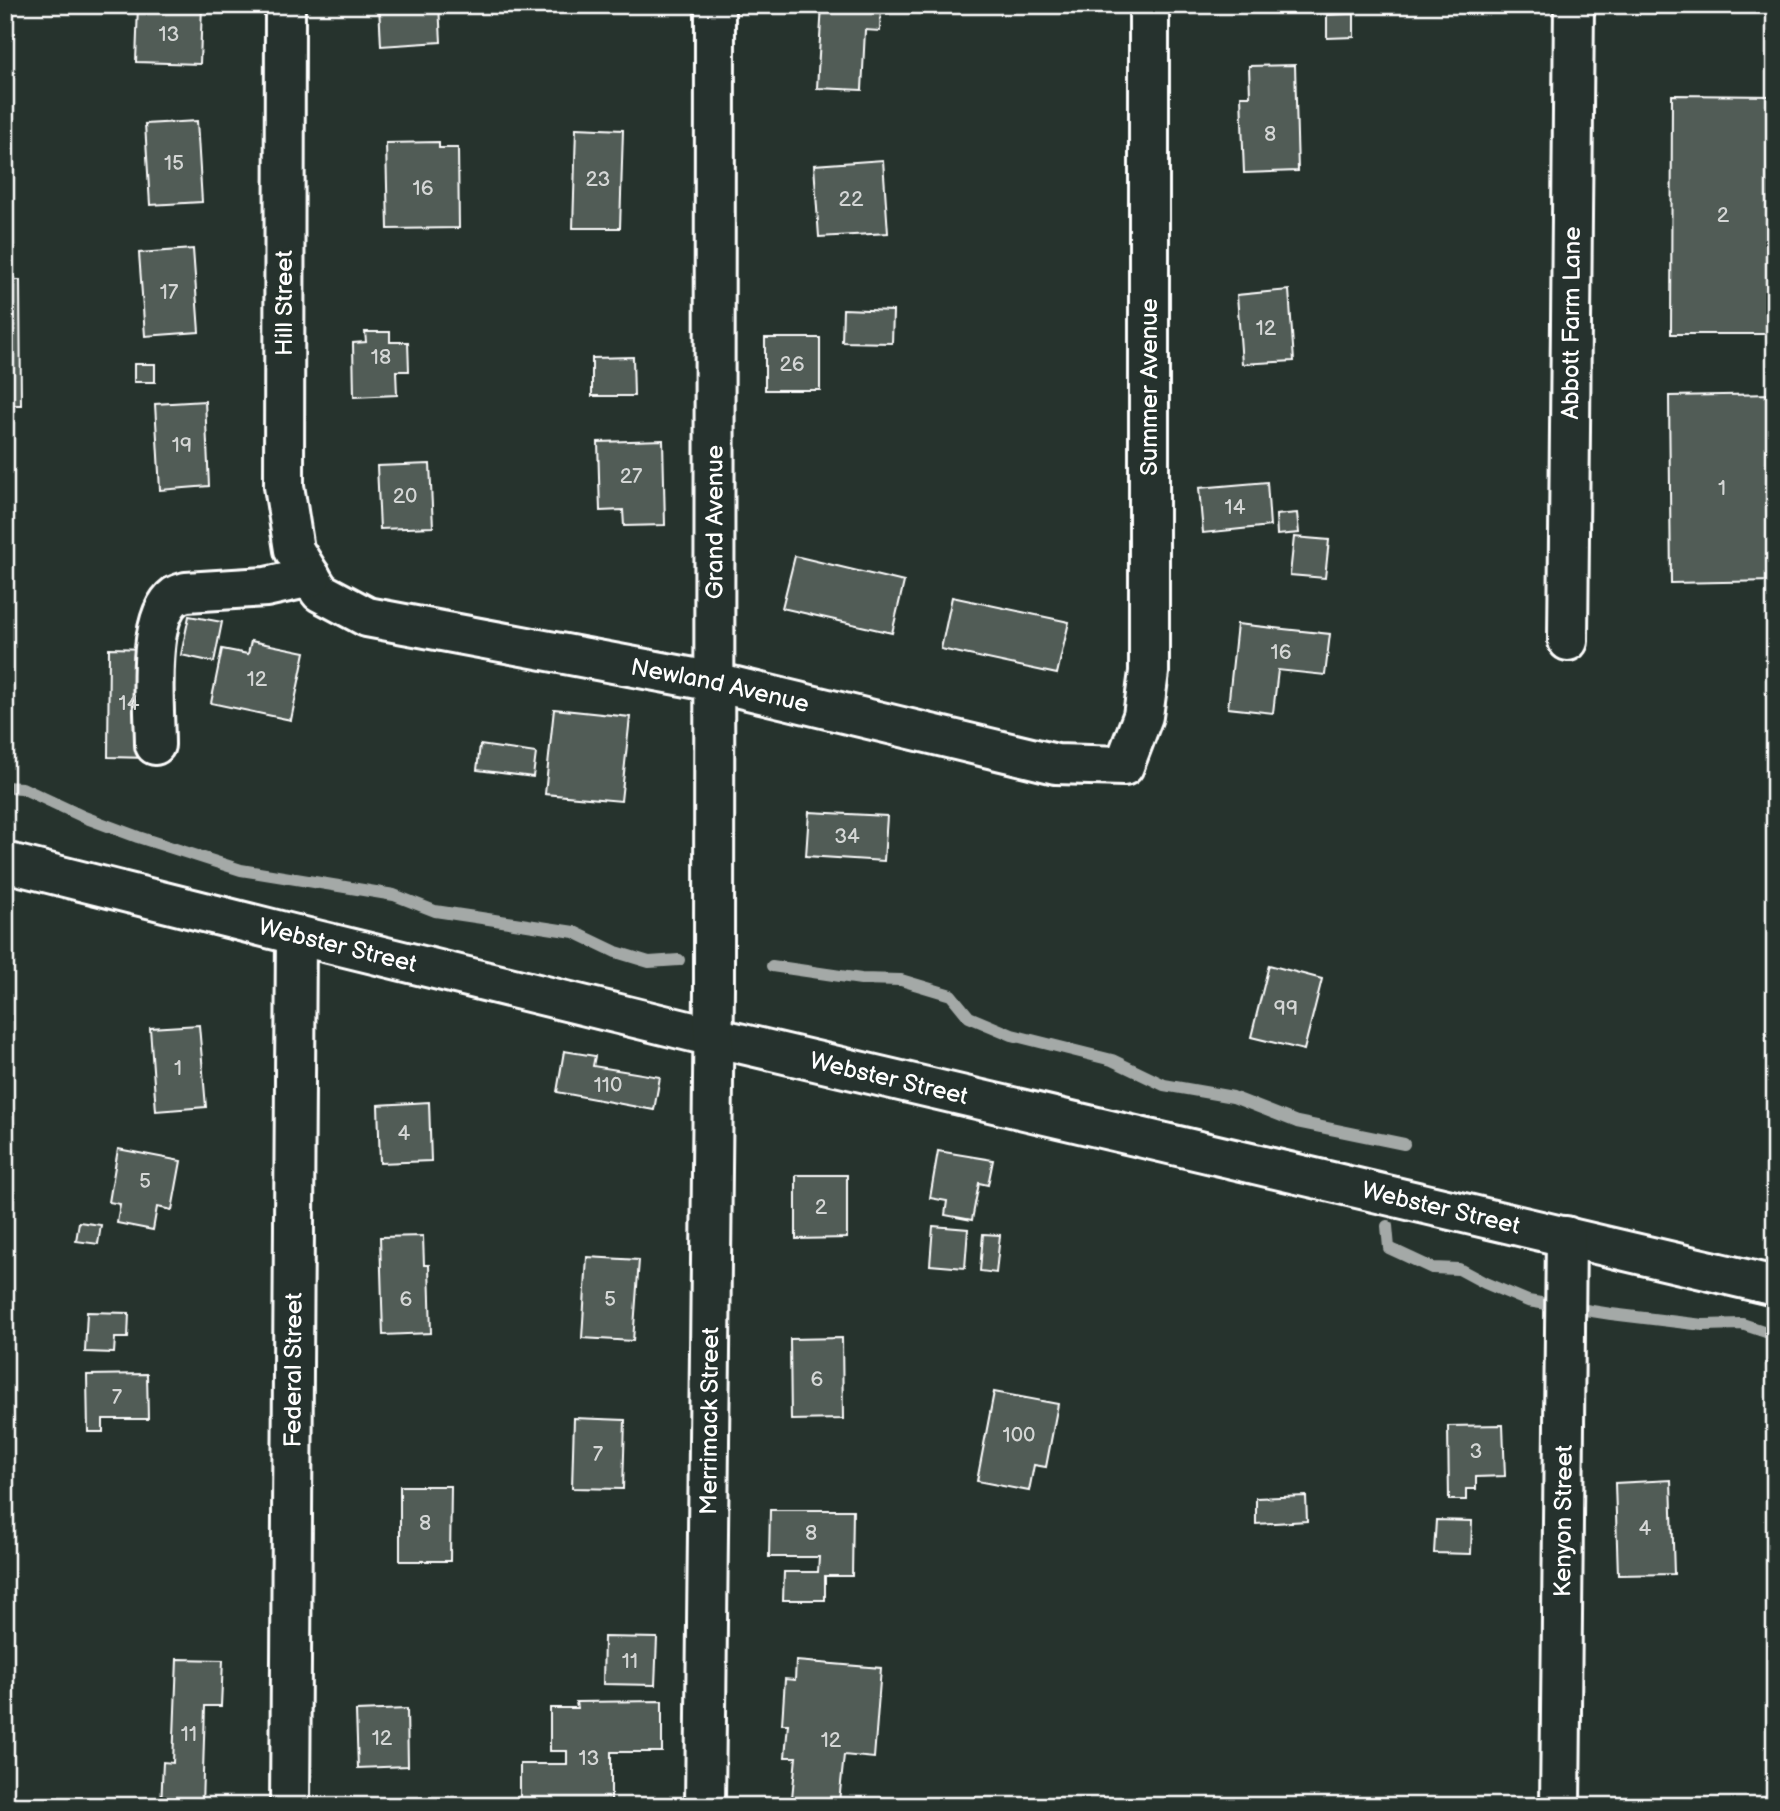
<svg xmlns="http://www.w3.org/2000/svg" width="1780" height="1811" viewBox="0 0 1780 1811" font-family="'Balsamiq Sans',sans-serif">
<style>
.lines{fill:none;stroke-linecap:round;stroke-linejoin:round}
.stream{stroke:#a4a9a7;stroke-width:12}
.building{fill:#515c57;stroke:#fff;stroke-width:2}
.minor-casing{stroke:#fff;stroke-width:44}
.minor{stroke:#26332d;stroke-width:38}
.labels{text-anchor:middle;stroke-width:6;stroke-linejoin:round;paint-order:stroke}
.number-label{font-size:21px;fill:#d4d6d5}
.street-label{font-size:24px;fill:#fff;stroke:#26332d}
</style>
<rect width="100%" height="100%" fill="#26332d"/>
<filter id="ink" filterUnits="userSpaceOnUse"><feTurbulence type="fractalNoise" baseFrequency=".0143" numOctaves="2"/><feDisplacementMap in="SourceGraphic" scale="14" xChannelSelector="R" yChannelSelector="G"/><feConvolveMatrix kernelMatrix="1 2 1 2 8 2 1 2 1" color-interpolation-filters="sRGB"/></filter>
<g filter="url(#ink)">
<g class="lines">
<!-- stream -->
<g class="stream">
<path d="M 5,787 L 22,788 L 84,817 L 138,837 L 241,870 L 394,895 L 435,911 L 574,932 L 616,952 L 649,962 L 679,960"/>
<path d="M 772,966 L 861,979 L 901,980 L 951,995 L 969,1017 L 1012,1035 L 1112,1060 L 1164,1085 L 1233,1097 L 1297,1122 L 1404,1144"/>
<path d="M 1387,1226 L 1389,1248 L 1432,1268 L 1459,1269 L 1485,1283 L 1528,1301 L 1611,1314 L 1703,1325 L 1742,1324 L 1775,1335"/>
</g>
</g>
<!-- building -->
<g class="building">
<path d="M 138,5 L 202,5 L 200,64 L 136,62 Z"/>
<path d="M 379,5 L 439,5 L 441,42 L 381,46 Z"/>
<path d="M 822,5 L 881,5 L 880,31 L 865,30 L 862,90 L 817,88 Z"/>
<path d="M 1354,14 L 1354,37 L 1327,38 L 1327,15 Z"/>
<path d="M 1295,65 L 1298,171 L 1244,173 L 1241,96 L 1250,96 L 1249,66 Z"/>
<path d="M 1672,95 L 1775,96 L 1775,334 L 1671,334 Z"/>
<path d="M 197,121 L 202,202 L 150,205 L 145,124 Z"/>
<path d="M 576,128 L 623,130 L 620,228 L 573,228 Z"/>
<path d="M 439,142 L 439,148 L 458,148 L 459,228 L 388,229 L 386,143 Z"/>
<path d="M 883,160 L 888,233 L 819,237 L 814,165 Z"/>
<path d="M 193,249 L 199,332 L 145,336 L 139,253 Z"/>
<path d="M 5,280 L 20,280 L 21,405 L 5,405 Z"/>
<path d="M 1289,290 L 1294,361 L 1242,364 L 1237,295 Z"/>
<path d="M 843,309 L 893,311 L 892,343 L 842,342 Z"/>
<path d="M 365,332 L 390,332 L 390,342 L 408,342 L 409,371 L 396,371 L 397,395 L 354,397 L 353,343 L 366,342 Z"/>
<rect x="765" y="338" width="55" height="52"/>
<path d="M 633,357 L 634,396 L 592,396 L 592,358 Z"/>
<rect x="134" y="364" width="21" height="18"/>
<path d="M 1775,394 L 1775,581 L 1671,583 L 1669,396 Z"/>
<path d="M 205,401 L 209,486 L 160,490 L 155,404 Z"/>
<path d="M 663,440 L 665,525 L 624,526 L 623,510 L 600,511 L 598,442 Z"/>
<path d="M 430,464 L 433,527 L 380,529 L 377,466 Z"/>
<path d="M 1267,482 L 1270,526 L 1203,533 L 1199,488 Z"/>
<path d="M 1297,513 L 1299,533 L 1277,535 L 1276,515 Z"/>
<path d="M 1294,537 L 1329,540 L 1325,578 L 1290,575 Z"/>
<path d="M 795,556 L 904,582 L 892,633 L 782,608 Z"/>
<path d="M 952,597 L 1069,622 L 1057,674 L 941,649 Z"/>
<path d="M 189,616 L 222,622 L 214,662 L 181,655 Z"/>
<path d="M 1237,624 L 1330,634 L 1325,675 L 1278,670 L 1273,713 L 1228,708 Z"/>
<path d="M 251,641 L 305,652 L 291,720 L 211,703 L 222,649 L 248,654 Z"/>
<path d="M 109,648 L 150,649 L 149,758 L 108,757 Z"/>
<path d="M 554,709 L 630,717 L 621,801 L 545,794 Z"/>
<path d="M 480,745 L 536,753 L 533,777 L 477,770 Z"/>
<path d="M 809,812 L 887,816 L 884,861 L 806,856 Z"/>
<path d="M 1269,965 L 1322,979 L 1304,1050 L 1251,1037 Z"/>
<path d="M 199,1025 L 206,1107 L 156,1111 L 150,1028 Z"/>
<path d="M 564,1051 L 595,1056 L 593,1066 L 660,1077 L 654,1110 L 557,1092 Z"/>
<path d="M 429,1102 L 431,1161 L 380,1163 L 378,1105 Z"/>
<path d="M 118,1149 L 181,1161 L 172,1210 L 157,1207 L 153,1230 L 117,1223 L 120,1204 L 109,1202 Z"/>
<path d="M 938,1151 L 993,1160 L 988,1185 L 979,1183 L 972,1220 L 945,1215 L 947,1201 L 930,1198 Z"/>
<path d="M 796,1175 L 847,1175 L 847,1238 L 796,1239 Z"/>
<path d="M 79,1222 L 101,1225 L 98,1244 L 76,1241 Z"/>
<path d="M 933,1226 L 968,1229 L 965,1268 L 930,1265 Z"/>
<path d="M 983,1234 L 1000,1235 L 996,1273 L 980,1271 Z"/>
<path d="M 423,1236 L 424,1265 L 429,1265 L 431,1333 L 383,1335 L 380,1237 Z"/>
<path d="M 587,1257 L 639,1260 L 633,1341 L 582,1338 Z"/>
<path d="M 87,1312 L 129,1313 L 128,1338 L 115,1338 L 114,1353 L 85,1352 Z"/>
<path d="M 842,1338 L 843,1419 L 791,1420 L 790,1339 Z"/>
<path d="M 147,1374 L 148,1419 L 103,1419 L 103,1432 L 88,1432 L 87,1375 Z"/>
<path d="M 994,1392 L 1058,1404 L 1046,1467 L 1034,1465 L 1029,1491 L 977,1481 Z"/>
<path d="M 574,1418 L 625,1420 L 623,1489 L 572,1488 Z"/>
<path d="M 1503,1425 L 1505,1476 L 1476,1477 L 1476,1489 L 1466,1489 L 1466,1500 L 1449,1500 L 1448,1426 Z"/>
<path d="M 1671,1480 L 1674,1574 L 1618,1575 L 1615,1483 Z"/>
<path d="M 400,1486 L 451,1486 L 450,1561 L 400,1561 Z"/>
<path d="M 1306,1496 L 1307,1521 L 1256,1524 L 1256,1498 Z"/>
<path d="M 770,1510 L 853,1510 L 852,1576 L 825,1576 L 825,1600 L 783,1600 L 784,1572 L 818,1572 L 819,1557 L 769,1557 Z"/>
<path d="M 1436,1520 L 1472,1521 L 1471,1554 L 1434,1553 Z"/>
<path d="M 604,1637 L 657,1638 L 655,1685 L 603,1684 Z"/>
<path d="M 177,1659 L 223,1660 L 221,1706 L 205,1706 L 202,1806 L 161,1806 L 163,1762 L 173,1763 Z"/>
<path d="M 796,1661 L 881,1668 L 874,1758 L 844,1755 L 839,1802 L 792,1798 L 796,1757 L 785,1757 L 788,1724 L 782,1724 L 785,1679 L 795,1680 Z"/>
<path d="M 662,1701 L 662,1752 L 611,1752 L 611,1803 L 520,1804 L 520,1764 L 567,1764 L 567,1751 L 550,1751 L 550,1708 L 577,1708 L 576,1702 Z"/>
<path d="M 407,1709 L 408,1766 L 358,1768 L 356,1711 Z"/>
<path d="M 1651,1800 L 1681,1801 L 1680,1806 L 1651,1806 Z"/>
</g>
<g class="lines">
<!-- minor casing -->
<g class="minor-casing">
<g id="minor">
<path id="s1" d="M 285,5 L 284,486 L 294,550 L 320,592 L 367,617 L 715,682 L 1056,764 L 1124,766 L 1143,716 L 1149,672 L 1149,5"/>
<path id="s2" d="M 1568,641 L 1574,5"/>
<path d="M 155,745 C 155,710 145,618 175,596 C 179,594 182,593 186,592 L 266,587 L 311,577"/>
<path id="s3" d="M 5,862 L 296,935 L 713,1037 L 1775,1286"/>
<path id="s4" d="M 290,1806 L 296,935"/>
<path id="s5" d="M 705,1806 L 714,988 L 715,5"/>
<path id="s6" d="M 1560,1806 L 1566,1236"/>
</g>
</g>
<!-- minor -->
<use href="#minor" class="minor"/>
</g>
</g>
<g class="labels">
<!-- number labels -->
<g class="number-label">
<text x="169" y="41">13</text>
<text x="1270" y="141">8</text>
<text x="174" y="170">15</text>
<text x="598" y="186">23</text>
<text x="423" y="195">16</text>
<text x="851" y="206">22</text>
<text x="1723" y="222">2</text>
<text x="169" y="299">17</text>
<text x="1266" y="335">12</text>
<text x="381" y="364">18</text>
<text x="792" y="371">26</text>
<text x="182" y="452">19</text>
<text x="631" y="483">27</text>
<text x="1722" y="495">1</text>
<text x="405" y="503">20</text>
<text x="1235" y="514">14</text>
<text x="1281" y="659">16</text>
<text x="257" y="686">12</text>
<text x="129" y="710">14</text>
<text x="847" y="843">34</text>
<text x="1286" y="1015">99</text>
<text x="178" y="1075">1</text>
<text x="608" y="1092">110</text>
<text x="404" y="1140">4</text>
<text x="145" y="1188">5</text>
<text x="821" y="1214">2</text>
<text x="406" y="1306">6</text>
<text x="610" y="1306">5</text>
<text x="817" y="1386">6</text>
<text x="117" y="1404">7</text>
<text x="1019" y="1442">100</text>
<text x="1476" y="1458">3</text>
<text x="598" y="1461">7</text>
<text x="425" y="1530">8</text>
<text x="1645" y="1535">4</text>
<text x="811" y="1540">8</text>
<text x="630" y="1668">11</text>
<text x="189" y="1741">11</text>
<text x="382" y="1745">12</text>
<text x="831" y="1747">12</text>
<text x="589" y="1765">13</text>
</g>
<!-- street labels -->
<g class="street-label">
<text transform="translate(284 303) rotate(-90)" y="8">Hill Street</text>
<text dy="8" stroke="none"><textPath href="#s2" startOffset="318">Abbott Farm Lane</textPath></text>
<text transform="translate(1149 387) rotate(-90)" y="8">Summer Avenue</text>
<text dy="8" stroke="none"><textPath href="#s5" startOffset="1284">Grand Avenue</textPath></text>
<text dy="8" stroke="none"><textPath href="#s1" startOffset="1008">Newland Avenue</textPath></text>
<text dy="8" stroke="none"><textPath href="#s3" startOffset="343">Webster Street</textPath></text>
<text dy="8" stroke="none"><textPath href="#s3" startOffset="910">Webster Street</textPath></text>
<text dy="8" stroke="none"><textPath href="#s3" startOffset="1477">Webster Street</textPath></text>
<text dy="8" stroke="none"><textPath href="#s4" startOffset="436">Federal Street</textPath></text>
<text dy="8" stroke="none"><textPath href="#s5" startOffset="385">Merrimack Street</textPath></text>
<text dy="8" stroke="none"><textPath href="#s6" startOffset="285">Kenyon Street</textPath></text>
</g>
</g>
<!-- margin -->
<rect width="1780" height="1811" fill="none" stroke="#26332d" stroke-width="28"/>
<rect x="14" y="14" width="1752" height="1783" fill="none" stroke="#fff" stroke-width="2.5" filter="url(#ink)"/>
</svg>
